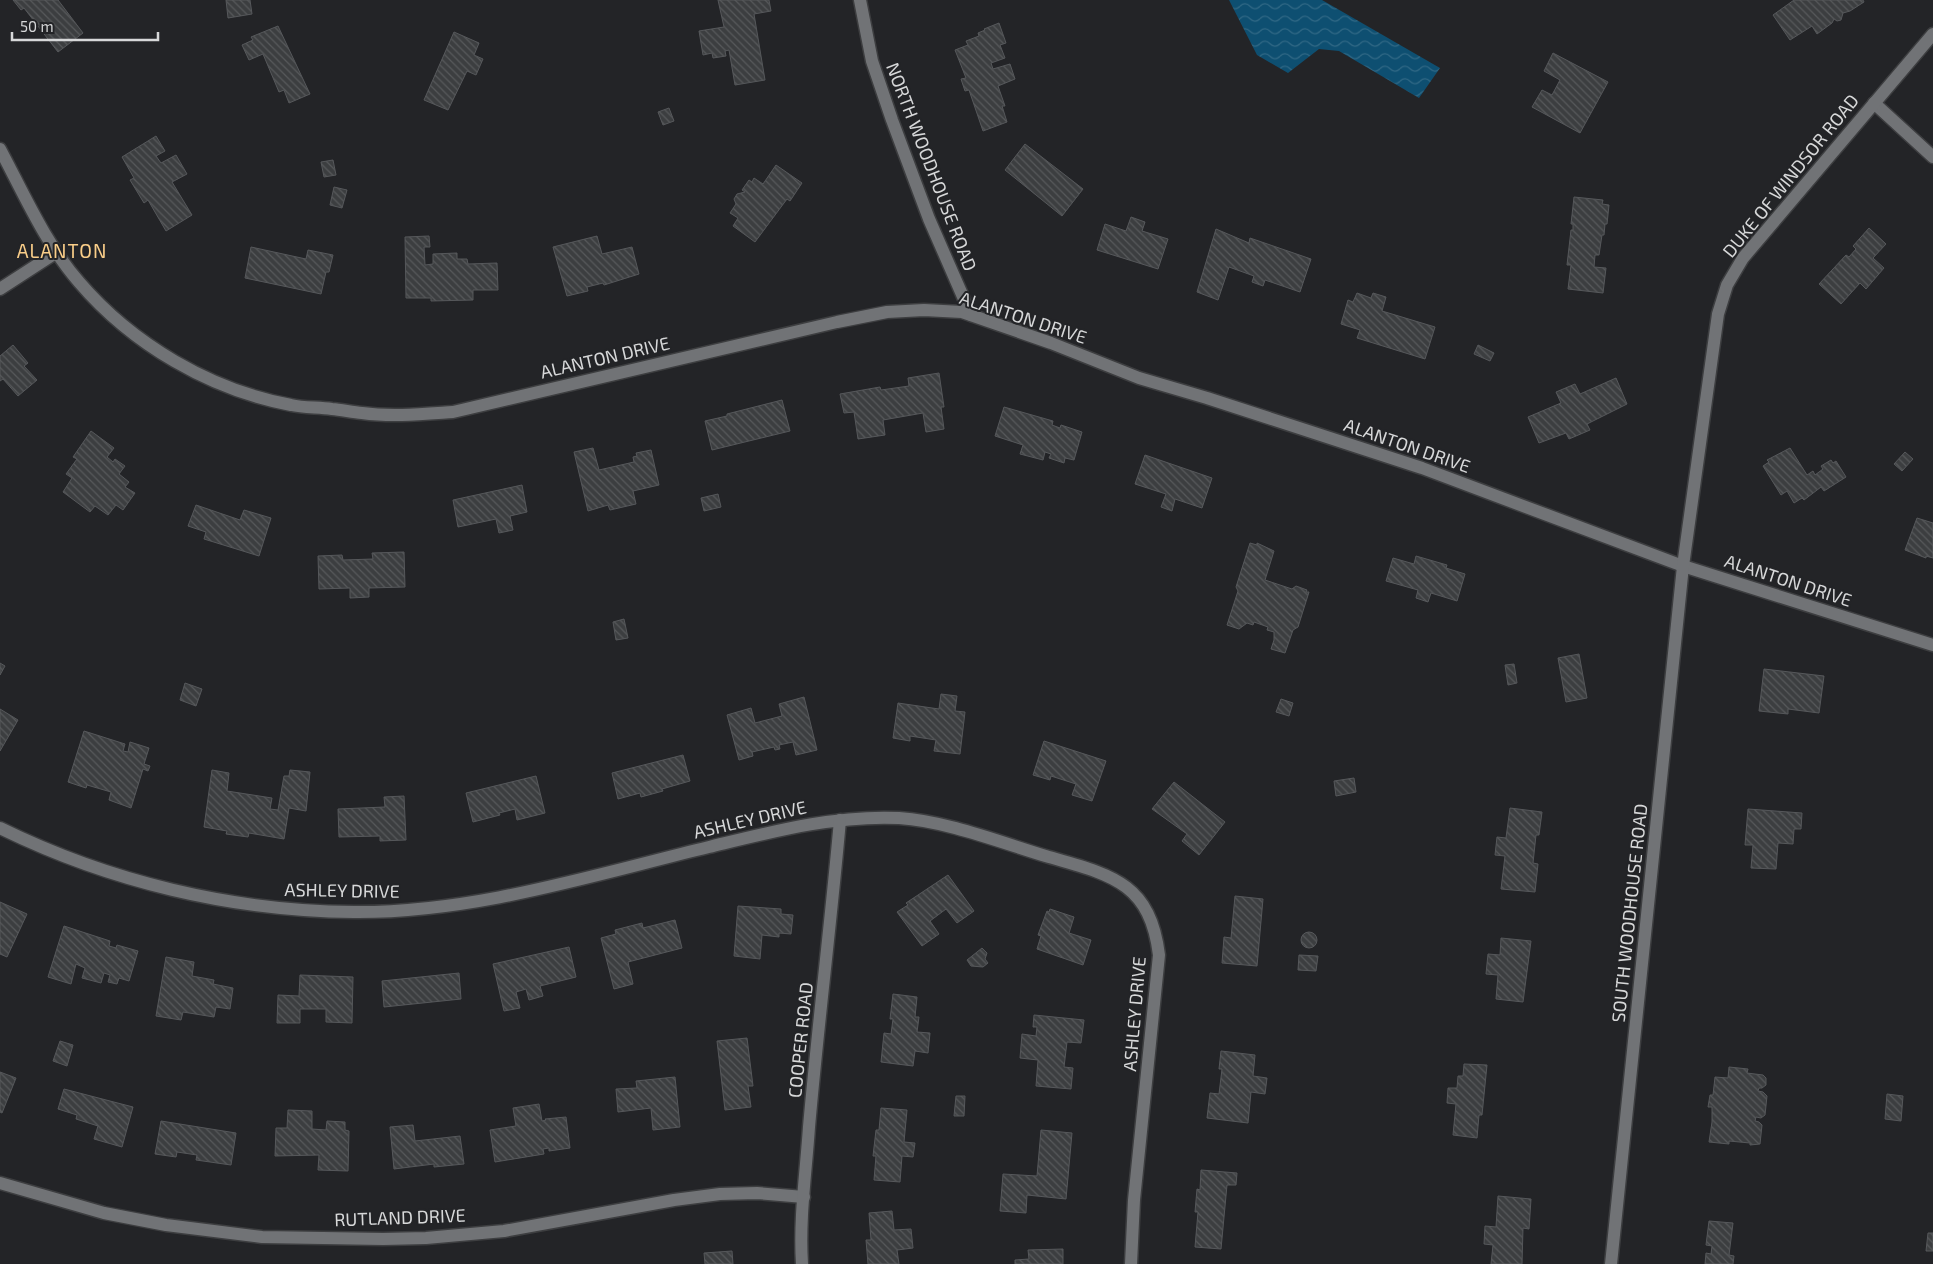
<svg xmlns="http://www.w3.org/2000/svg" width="1933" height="1264" viewBox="0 0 1933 1264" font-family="'Exo 2',sans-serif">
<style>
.water{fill:url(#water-waves)}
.building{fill:url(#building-back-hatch);stroke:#56585b}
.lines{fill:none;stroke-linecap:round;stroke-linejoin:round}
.minor-casing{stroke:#3d3e40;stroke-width:15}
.minor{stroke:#717376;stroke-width:12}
.labels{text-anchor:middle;stroke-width:4;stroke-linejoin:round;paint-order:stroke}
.street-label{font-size:18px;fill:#d7d8d9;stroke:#232427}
.neighbourhood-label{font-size:19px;letter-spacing:1px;fill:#face89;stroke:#232427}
</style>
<defs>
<pattern id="water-waves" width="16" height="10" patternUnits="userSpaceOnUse" patternTransform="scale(1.25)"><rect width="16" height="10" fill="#0e4f71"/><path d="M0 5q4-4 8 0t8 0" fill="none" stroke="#306885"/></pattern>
<pattern id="building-back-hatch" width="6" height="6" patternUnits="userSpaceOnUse" patternTransform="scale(1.25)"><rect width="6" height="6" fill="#3c3e40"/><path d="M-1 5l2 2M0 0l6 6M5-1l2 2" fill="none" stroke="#57595b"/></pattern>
</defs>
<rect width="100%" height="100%" fill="#232427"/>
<!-- water -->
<path class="water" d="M 1229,0 L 1322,0 L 1440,68 L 1419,98 L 1339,51 L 1319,49 L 1288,73 L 1257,55 Z"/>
<!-- building -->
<g class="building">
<path d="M 13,0 L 58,0 L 83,33 L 58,52 L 24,8 L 21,10 Z"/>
<path d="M 226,0 L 250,0 L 252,14 L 228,18 Z"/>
<path d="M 718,0 L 769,0 L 771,11 L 754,14 L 765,80 L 735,85 L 729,50 L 725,51 L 726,56 L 713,58 L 712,53 L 703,55 L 699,31 L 724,27 Z"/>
<path d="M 1794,0 L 1863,0 L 1864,2 L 1850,11 L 1843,13 L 1841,20 L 1837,21 L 1834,19 L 1832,23 L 1817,34 L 1812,26 L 1790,40 L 1773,15 Z"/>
<path d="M 999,23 L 1006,43 L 1000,45 L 1005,58 L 991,63 L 993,69 L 1010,64 L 1015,79 L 998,86 L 1005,106 L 1002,106 L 1007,122 L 983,131 L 969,90 L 965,91 L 961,79 L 966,78 L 955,50 L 968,45 L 966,41 L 979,36 L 978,33 L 985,30 L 984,29 Z"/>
<path d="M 278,26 L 310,94 L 289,103 L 284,90 L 279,92 L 263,54 L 249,60 L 242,45 L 253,40 L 251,37 Z"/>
<path d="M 454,32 L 479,43 L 474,55 L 483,59 L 476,75 L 467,71 L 448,110 L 424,100 Z"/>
<path d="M 1553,53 L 1608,82 L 1580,133 L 1532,107 L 1542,90 L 1552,95 L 1560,80 L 1544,71 Z"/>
<path d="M 669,108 L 674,121 L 663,125 L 658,112 Z"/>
<path d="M 156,136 L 165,151 L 156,156 L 161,163 L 176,155 L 187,174 L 172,182 L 192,215 L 166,231 L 148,200 L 144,203 L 130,180 L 134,178 L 122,157 Z"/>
<path d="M 1025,144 L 1083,189 L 1062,216 L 1005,170 Z"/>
<path d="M 333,160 L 336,175 L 324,177 L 321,162 Z"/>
<path d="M 776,165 L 802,183 L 790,201 L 787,199 L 755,242 L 733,226 L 738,218 L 730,213 L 736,204 L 734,199 L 737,194 L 745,192 L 742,190 L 749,180 L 752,182 L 754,178 L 763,184 Z"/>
<path d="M 334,187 L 347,190 L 342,208 L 330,205 Z"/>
<path d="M 1574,197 L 1603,200 L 1602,204 L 1609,205 L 1607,224 L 1605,224 L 1604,235 L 1602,235 L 1599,255 L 1595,255 L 1594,267 L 1606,268 L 1603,293 L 1568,289 L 1571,265 L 1567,265 L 1571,230 L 1573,230 L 1573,224 L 1571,224 Z"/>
<path d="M 1131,217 L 1145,222 L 1142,231 L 1168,239 L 1158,269 L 1097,250 L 1105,224 L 1126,231 Z"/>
<path d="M 1869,228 L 1886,244 L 1873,258 L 1884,268 L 1866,289 L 1860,283 L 1841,304 L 1819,284 L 1846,255 L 1849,257 L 1856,249 L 1853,246 Z"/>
<path d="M 1216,229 L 1249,243 L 1250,238 L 1311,259 L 1300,292 L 1265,280 L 1263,286 L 1252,282 L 1254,276 L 1229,267 L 1218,300 L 1197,292 Z"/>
<path d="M 429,236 L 430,247 L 424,247 L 425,265 L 433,264 L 433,254 L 457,253 L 457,259 L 467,259 L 468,264 L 497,263 L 498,290 L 473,290 L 473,300 L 431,301 L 431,298 L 406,298 L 405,237 Z"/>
<path d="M 597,236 L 602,254 L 632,247 L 639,274 L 604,285 L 603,283 L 587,287 L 588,291 L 567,296 L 553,247 Z"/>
<path d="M 251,247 L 306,259 L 308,250 L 333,255 L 329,272 L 326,272 L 321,294 L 245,278 Z"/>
<path d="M 1357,293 L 1371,298 L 1373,293 L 1386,297 L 1382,311 L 1435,327 L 1425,359 L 1357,338 L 1360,330 L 1341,324 L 1348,300 L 1353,302 Z"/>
<path d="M 13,345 L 28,363 L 24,366 L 37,380 L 18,396 L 3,379 L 0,381 L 0,356 Z"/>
<path d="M 1478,345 L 1494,353 L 1490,361 L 1474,354 Z"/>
<path d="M 939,373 L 944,407 L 941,407 L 944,429 L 926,432 L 923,413 L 883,420 L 885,435 L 858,439 L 854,412 L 844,413 L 840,394 L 880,387 L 881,390 L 909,386 L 908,378 Z"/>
<path d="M 1616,378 L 1627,404 L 1587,424 L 1590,430 L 1569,439 L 1566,433 L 1539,443 L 1528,417 L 1561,403 L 1556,392 L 1575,384 L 1580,394 Z"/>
<path d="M 782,400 L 790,431 L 712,450 L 705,421 L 727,416 L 727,414 Z"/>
<path d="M 1004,407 L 1053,421 L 1052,425 L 1060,428 L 1061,425 L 1082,432 L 1074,460 L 1065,458 L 1064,463 L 1049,458 L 1051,454 L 1045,452 L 1043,460 L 1020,454 L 1023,445 L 995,436 Z"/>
<path d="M 91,431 L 114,448 L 107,457 L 113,462 L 115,459 L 125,466 L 119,474 L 129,482 L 125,487 L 135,493 L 123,510 L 116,505 L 108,515 L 95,506 L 90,512 L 63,492 L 72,478 L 66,474 L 77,459 L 73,457 Z"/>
<path d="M 593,448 L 599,470 L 634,462 L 633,457 L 637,456 L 636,453 L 651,450 L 659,485 L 633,491 L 636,504 L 610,510 L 608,505 L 588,511 L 574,452 Z"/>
<path d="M 1790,448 L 1807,475 L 1813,471 L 1815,475 L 1823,469 L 1821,466 L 1831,460 L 1833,463 L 1836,461 L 1846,477 L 1824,491 L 1821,487 L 1804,500 L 1802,498 L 1794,503 L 1787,491 L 1781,495 L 1763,466 L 1769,462 L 1767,460 Z"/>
<path d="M 1905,452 L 1913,459 L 1902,471 L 1894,464 Z"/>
<path d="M 1145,455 L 1212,478 L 1202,508 L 1175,499 L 1172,511 L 1161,507 L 1166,494 L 1135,484 Z"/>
<path d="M 522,485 L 527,512 L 510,516 L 513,530 L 499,533 L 496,519 L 458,527 L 453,500 Z"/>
<path d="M 718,494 L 721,507 L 704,511 L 701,498 Z"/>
<path d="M 196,505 L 240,520 L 244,510 L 271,518 L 259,556 L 204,539 L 206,532 L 188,526 Z"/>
<path d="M 1917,518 L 1933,523 L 1933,558 L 1926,556 L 1926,558 L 1905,550 Z"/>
<path d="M 1250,543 L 1257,545 L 1257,543 L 1274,551 L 1265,580 L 1292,589 L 1296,586 L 1307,590 L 1306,592 L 1309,592 L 1298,627 L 1293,630 L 1285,653 L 1271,649 L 1274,640 L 1274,632 L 1267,630 L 1268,627 L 1254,622 L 1253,625 L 1247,623 L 1239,629 L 1227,625 L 1238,591 L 1236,587 Z"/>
<path d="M 404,552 L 405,587 L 369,588 L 369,597 L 350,598 L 350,588 L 319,589 L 318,556 L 342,555 L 343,560 L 373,559 L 372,553 Z"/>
<path d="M 1416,556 L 1447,565 L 1446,568 L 1465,574 L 1457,601 L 1431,593 L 1428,602 L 1416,598 L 1418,590 L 1386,581 L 1393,558 L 1414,564 Z"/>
<path d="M 624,619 L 628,638 L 616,640 L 613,622 Z"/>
<path d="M 1579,654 L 1587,698 L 1566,702 L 1558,658 Z"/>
<path d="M 0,663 L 5,666 L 0,675 Z"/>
<path d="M 1514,664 L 1517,683 L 1508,685 L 1505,665 Z"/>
<path d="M 1764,669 L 1824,676 L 1819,713 L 1788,709 L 1788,714 L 1759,711 Z"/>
<path d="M 185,683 L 202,689 L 196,706 L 180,700 Z"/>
<path d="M 941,694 L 957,696 L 955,711 L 965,712 L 960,754 L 934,751 L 936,740 L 910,736 L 910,741 L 893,738 L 898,703 L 939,709 Z"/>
<path d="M 804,697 L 817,750 L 796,755 L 793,742 L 779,745 L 780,749 L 775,750 L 774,747 L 752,752 L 753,756 L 739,760 L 727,715 L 751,708 L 755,723 L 782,716 L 779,704 Z"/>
<path d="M 1281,699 L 1293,703 L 1289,716 L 1276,712 Z"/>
<path d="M 0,709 L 18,720 L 0,751 Z"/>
<path d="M 84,731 L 125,744 L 123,751 L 128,752 L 130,742 L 149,748 L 144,764 L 150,766 L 148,771 L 143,769 L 131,808 L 109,800 L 111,792 L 87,785 L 86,788 L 68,782 Z"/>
<path d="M 1044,741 L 1106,761 L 1092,801 L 1072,795 L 1076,784 L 1051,776 L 1050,780 L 1033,775 Z"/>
<path d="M 683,755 L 690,781 L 662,789 L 663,791 L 641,797 L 640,793 L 618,799 L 612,773 Z"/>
<path d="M 212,770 L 229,773 L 227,791 L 272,798 L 270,809 L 278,810 L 284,776 L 289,776 L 290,770 L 310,772 L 306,811 L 289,808 L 284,839 L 249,833 L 248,837 L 226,834 L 227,831 L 204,827 Z"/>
<path d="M 536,776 L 545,813 L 517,820 L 515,809 L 499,813 L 500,815 L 473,822 L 466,793 Z"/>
<path d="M 1354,778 L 1356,792 L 1336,796 L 1334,781 Z"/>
<path d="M 1174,782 L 1225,822 L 1199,855 L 1182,841 L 1187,834 L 1152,809 Z"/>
<path d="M 404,796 L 406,840 L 380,841 L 380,836 L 339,837 L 338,809 L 385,807 L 384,797 Z"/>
<path d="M 1510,808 L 1542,812 L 1539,835 L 1536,835 L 1533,863 L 1538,864 L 1535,892 L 1501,889 L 1505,856 L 1495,855 L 1497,837 L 1506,838 Z"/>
<path d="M 1748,809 L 1802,813 L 1801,829 L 1794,829 L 1793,844 L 1778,843 L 1776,869 L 1751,868 L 1753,845 L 1745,845 Z"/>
<path d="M 948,875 L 974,911 L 957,923 L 946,909 L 930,921 L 939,934 L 922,946 L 897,912 L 908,905 L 906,903 Z"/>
<path d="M 1235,896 L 1263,899 L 1257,966 L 1222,963 L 1224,937 L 1231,938 Z"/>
<path d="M 0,902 L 27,914 L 7,957 L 0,954 Z"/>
<path d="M 738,906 L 781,909 L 781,914 L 793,915 L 791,934 L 779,933 L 779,937 L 762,935 L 760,959 L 734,956 Z"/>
<path d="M 1050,909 L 1074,917 L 1069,933 L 1091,940 L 1083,965 L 1037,949 L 1041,936 L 1038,935 L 1047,911 L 1049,912 Z"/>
<path d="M 675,920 L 682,948 L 628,962 L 633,984 L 614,989 L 601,938 L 616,934 L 615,930 L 642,923 L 643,928 Z"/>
<path d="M 64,926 L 110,941 L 109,946 L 116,948 L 117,945 L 138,951 L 129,981 L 119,978 L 117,984 L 108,982 L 110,975 L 104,973 L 101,983 L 82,978 L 85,968 L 76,964 L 71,984 L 48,977 Z"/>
<circle cx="1309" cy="940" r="8"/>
<path d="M 1501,938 L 1531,941 L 1523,1002 L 1496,999 L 1498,975 L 1486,974 L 1488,954 L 1500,955 Z"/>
<path d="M 569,947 L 576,977 L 540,986 L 543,996 L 529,1000 L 526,989 L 516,992 L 520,1008 L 504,1011 L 493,964 Z"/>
<path d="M 982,948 L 987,953 L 985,959 L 988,963 L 983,967 L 971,966 L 967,960 Z"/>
<path d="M 1299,955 L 1318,956 L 1316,971 L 1298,970 Z"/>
<path d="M 166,957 L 194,962 L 192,976 L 214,980 L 213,984 L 233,988 L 230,1009 L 216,1007 L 214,1017 L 183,1012 L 181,1020 L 156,1016 Z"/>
<path d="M 459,973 L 461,999 L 384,1007 L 382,981 Z"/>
<path d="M 300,975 L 353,977 L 352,1023 L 326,1022 L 326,1009 L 300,1009 L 300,1023 L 277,1023 L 278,995 L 299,996 Z"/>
<path d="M 893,994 L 917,997 L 915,1017 L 919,1017 L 917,1032 L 930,1033 L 928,1053 L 915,1051 L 913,1066 L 881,1062 L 884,1033 L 891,1034 L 893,1019 L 890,1019 Z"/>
<path d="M 1034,1015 L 1084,1020 L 1081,1043 L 1067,1042 L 1064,1067 L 1073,1068 L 1071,1089 L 1036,1086 L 1038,1060 L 1020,1058 L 1022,1034 L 1036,1036 L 1037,1027 L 1033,1027 Z"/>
<path d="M 747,1038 L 753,1086 L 748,1086 L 751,1107 L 725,1110 L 717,1041 Z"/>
<path d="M 60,1041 L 73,1045 L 67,1066 L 53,1061 Z"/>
<path d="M 1221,1051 L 1255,1055 L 1253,1076 L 1267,1078 L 1265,1094 L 1251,1092 L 1248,1123 L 1207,1118 L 1210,1093 L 1219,1094 L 1222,1069 L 1219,1069 Z"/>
<path d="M 1464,1064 L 1487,1065 L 1482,1115 L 1479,1115 L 1477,1138 L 1453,1135 L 1456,1104 L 1447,1103 L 1448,1088 L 1457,1088 L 1458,1076 L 1463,1076 Z"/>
<path d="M 1729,1067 L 1748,1069 L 1747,1073 L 1763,1075 L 1766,1078 L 1766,1085 L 1762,1088 L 1759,1088 L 1758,1091 L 1763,1092 L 1767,1096 L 1765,1115 L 1761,1118 L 1756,1117 L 1755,1121 L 1759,1122 L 1762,1125 L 1760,1144 L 1750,1145 L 1750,1143 L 1729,1141 L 1729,1144 L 1709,1142 L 1712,1122 L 1712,1107 L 1708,1107 L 1710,1095 L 1713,1095 L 1715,1077 L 1728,1078 Z"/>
<path d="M 0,1072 L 16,1078 L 2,1113 L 0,1112 Z"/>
<path d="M 675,1077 L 680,1127 L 653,1130 L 651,1108 L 618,1112 L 616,1089 L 637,1088 L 636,1081 Z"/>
<path d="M 64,1089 L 133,1107 L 122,1147 L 94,1139 L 98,1126 L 76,1119 L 77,1115 L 58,1109 Z"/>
<path d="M 1887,1094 L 1903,1096 L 1901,1121 L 1885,1119 Z"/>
<path d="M 956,1096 L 965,1096 L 964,1116 L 954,1116 Z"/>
<path d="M 539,1104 L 542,1121 L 546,1120 L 545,1119 L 566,1117 L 570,1148 L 549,1151 L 549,1148 L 543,1149 L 544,1154 L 495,1162 L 490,1130 L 516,1126 L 513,1108 Z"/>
<path d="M 881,1108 L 907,1110 L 904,1142 L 915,1143 L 913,1157 L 902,1156 L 900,1182 L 874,1180 L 876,1156 L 873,1156 L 876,1130 L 879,1130 Z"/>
<path d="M 288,1110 L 312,1111 L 312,1129 L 326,1130 L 327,1121 L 345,1122 L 345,1130 L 349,1131 L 348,1171 L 318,1170 L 319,1155 L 275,1156 L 276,1128 L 287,1128 Z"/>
<path d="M 161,1121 L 236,1133 L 231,1165 L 196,1160 L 197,1155 L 177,1152 L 176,1157 L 155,1154 Z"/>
<path d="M 413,1125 L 415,1141 L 460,1136 L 464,1164 L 434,1167 L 434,1164 L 394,1169 L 390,1127 Z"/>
<path d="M 1041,1130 L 1072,1133 L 1066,1199 L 1027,1195 L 1026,1213 L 1000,1211 L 1003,1174 L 1037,1176 Z"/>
<path d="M 1201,1170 L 1237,1173 L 1236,1185 L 1227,1185 L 1221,1249 L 1195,1247 L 1198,1212 L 1195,1212 L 1197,1189 L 1200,1190 Z"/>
<path d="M 1498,1196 L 1531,1199 L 1529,1229 L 1523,1228 L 1522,1264 L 1491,1264 L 1493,1245 L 1484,1244 L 1485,1226 L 1496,1227 Z"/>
<path d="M 892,1211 L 894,1230 L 911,1229 L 913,1248 L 897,1250 L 899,1264 L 868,1264 L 866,1240 L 871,1240 L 869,1213 Z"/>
<path d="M 1709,1221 L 1733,1223 L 1729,1255 L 1734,1256 L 1733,1264 L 1705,1264 L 1706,1253 L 1711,1254 L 1712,1246 L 1706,1245 Z"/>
<path d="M 1928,1233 L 1933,1233 L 1933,1251 L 1926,1251 Z"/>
<path d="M 1063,1249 L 1063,1264 L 1015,1264 L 1015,1260 L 1029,1259 L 1028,1250 Z"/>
<path d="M 732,1251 L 733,1264 L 705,1264 L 704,1253 Z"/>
</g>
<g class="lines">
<!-- minor casing -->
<g class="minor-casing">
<g id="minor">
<path d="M 860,0 L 872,61 L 892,120 L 929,219 L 971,315"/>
<path d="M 1874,103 L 1933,157"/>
<path d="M 0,149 C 24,194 45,243 79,282 C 132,344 210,390 291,405 C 304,408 318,407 332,409 C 342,410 352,412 362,413 C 392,417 423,414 453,412 L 837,322 L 887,312 L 924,310 L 962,312 L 1051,343 L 1139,378 L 1207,398 L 1422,468 L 1683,566 L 1933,645"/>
<path d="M 0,289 L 57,252"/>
<path d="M 0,828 C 110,882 232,911 354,912 C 474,913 593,875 709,847 C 771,832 834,815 899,818 C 947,821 1002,843 1049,857 C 1112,875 1150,883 1159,955 L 1134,1200 L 1131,1264"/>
<path d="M 0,1183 L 104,1213 L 166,1225 L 262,1237 L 383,1239 L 426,1238 L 504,1231 L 674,1200 L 720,1194 L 757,1193 L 804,1197"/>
<path d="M 802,1264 C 799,1219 806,1172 809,1127 C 818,1024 831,922 840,820"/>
<path d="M 1611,1264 L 1683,566 L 1718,314 L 1727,285 L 1743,258 L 1933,34"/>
</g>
</g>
<!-- minor -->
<use href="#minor" class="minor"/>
</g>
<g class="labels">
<!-- street labels -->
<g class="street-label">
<text transform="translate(931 167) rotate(69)" y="6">NORTH WOODHOUSE ROAD</text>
<text transform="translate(1791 176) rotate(-51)" y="6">DUKE OF WINDSOR ROAD</text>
<text transform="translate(1023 318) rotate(18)" y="6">ALANTON DRIVE</text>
<text transform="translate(605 358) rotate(-13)" y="6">ALANTON DRIVE</text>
<text transform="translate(1407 446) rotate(19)" y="6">ALANTON DRIVE</text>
<text transform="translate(1788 581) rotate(18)" y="6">ALANTON DRIVE</text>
<text transform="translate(750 820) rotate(-13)" y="6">ASHLEY DRIVE</text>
<text transform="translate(342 891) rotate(1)" y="6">ASHLEY DRIVE</text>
<text transform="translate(1630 913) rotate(-84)" y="6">SOUTH WOODHOUSE ROAD</text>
<text transform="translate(1135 1014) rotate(-85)" y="6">ASHLEY DRIVE</text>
<text transform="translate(801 1040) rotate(-84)" y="6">COOPER ROAD</text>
<text transform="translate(400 1218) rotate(-2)" y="6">RUTLAND DRIVE</text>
</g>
<!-- neighbourhood labels -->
<g class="neighbourhood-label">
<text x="62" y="258">ALANTON</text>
</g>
</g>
<!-- scale -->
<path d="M12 32v8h146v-8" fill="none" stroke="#d7d8d9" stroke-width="2.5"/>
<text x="20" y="32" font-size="15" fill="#d7d8d9" stroke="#232427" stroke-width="4" paint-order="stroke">50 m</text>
</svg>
